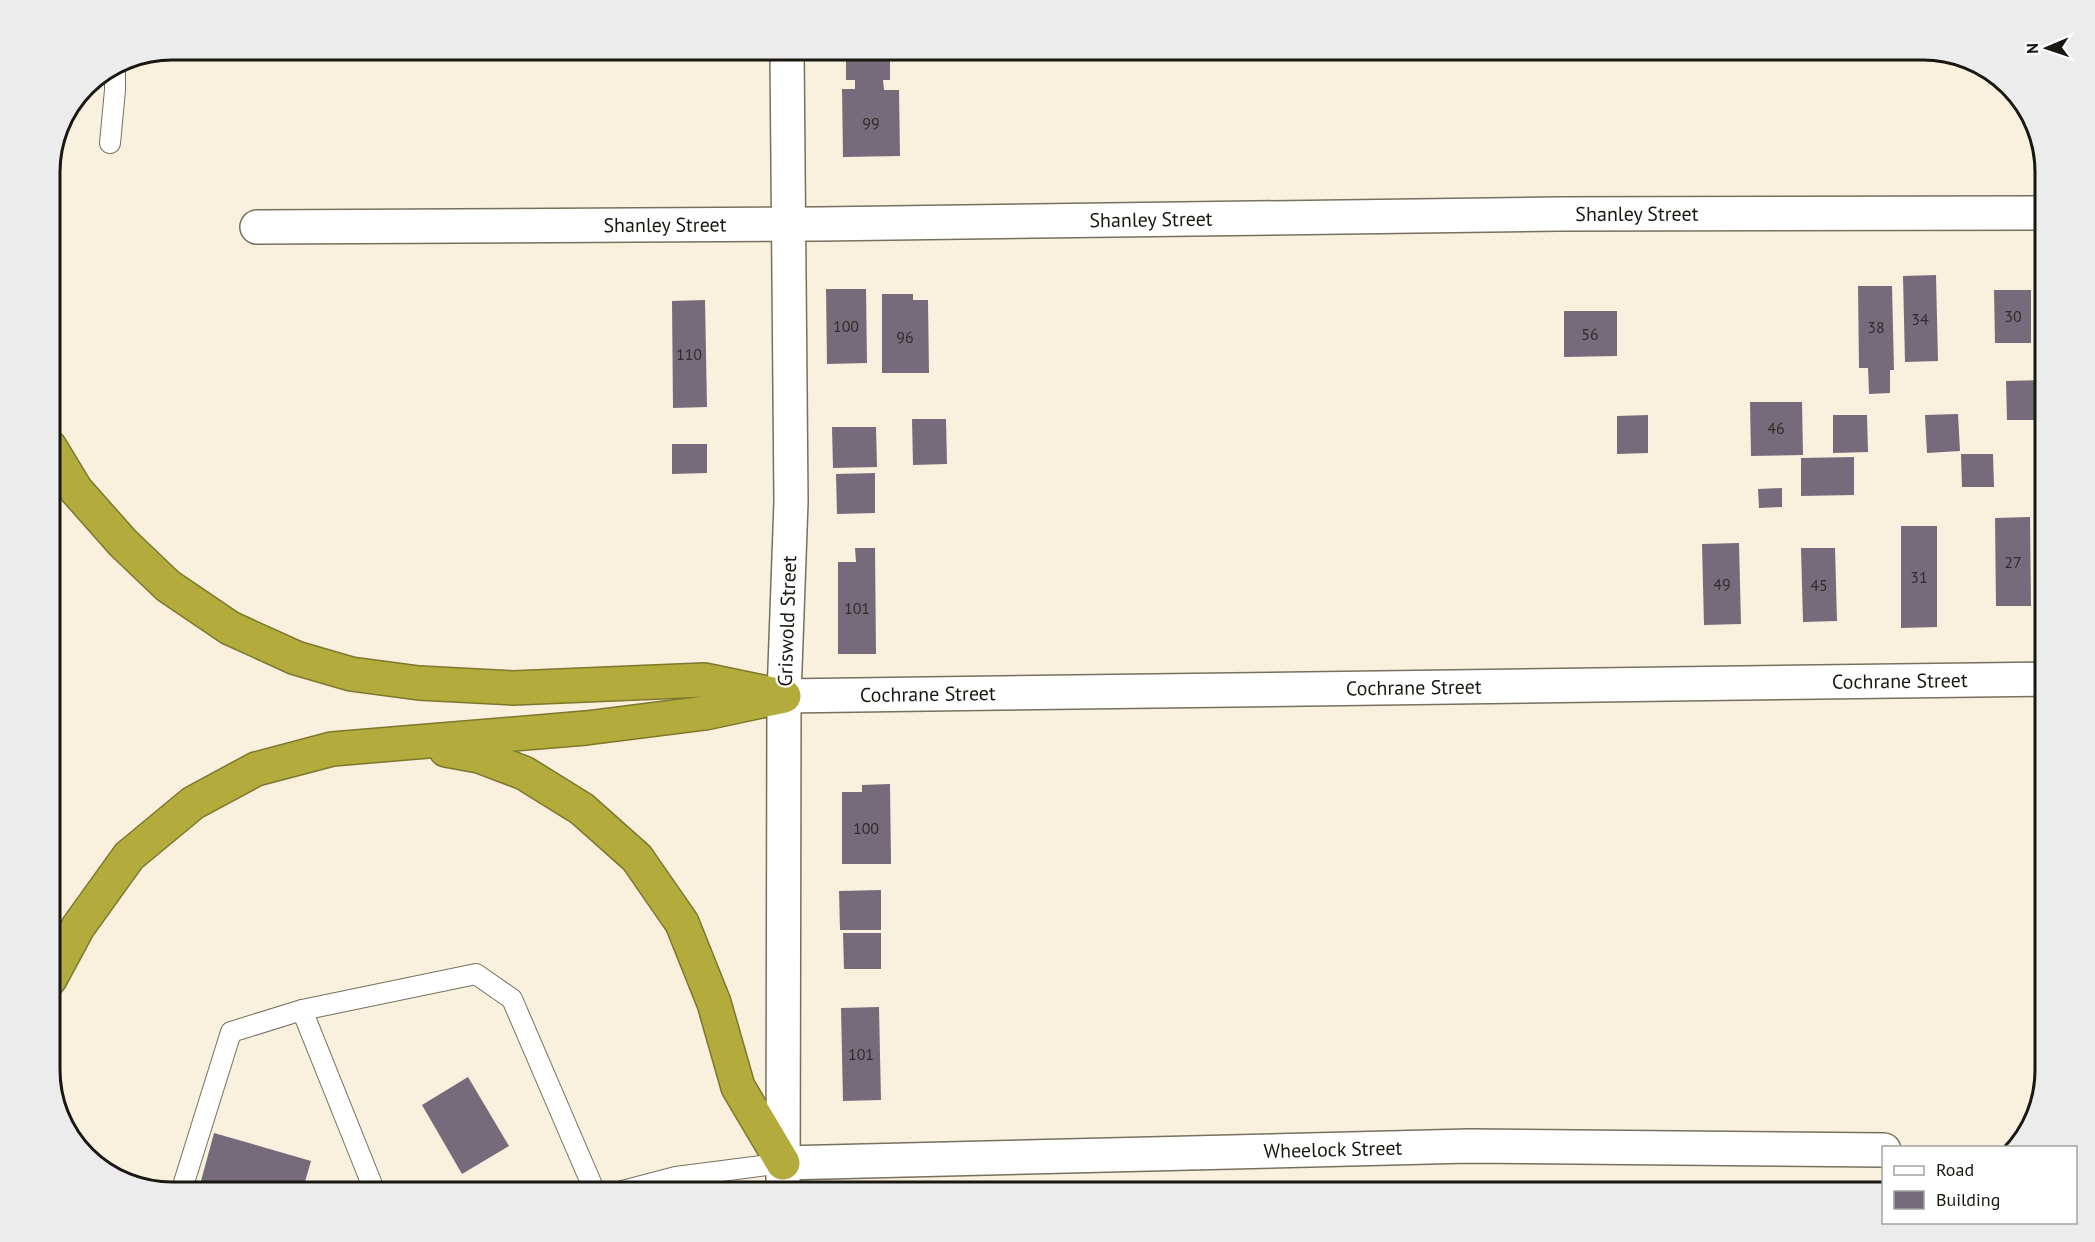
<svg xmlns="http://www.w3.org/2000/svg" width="2095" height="1242" viewBox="0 0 2095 1242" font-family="'PT Sans',sans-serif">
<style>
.building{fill:#766b7b}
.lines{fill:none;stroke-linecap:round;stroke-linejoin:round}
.lane-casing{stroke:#77705e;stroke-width:22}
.street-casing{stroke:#77705e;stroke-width:36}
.secondary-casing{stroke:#77705e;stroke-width:36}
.highway-casing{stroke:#7e772d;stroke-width:36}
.lane{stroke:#fff;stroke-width:20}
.street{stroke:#fff;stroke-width:33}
.secondary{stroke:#fff;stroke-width:33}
.highway{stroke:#b4ab3d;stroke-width:33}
.labels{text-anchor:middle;stroke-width:4.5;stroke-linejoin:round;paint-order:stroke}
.number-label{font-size:16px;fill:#302c2b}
.street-label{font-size:20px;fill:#191710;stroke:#fff}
.rim{fill:none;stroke:#191710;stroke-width:3}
</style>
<rect width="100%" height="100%" fill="#f9f1dd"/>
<!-- building -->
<g class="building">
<path d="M 846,50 L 890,50 L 890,80 L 883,80 L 884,90 L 899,90 L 900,156 L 843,157 L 842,89 L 855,89 L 855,80 L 846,80 Z"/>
<path d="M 1936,275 L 1938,361 L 1905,362 L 1903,276 Z"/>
<path d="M 1858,286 L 1892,286 L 1894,370 L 1890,370 L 1890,393 L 1869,394 L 1868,368 L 1859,368 Z"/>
<path d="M 826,289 L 866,289 L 867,363 L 827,364 Z"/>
<path d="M 1994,290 L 2031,290 L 2031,343 L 1995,343 Z"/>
<path d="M 882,294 L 913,294 L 913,300 L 928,300 L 929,373 L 882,373 Z"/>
<path d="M 705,300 L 707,407 L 673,408 L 672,301 Z"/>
<path d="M 1564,311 L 1617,311 L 1617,356 L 1564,357 Z"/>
<path d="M 2040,380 L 2040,420 L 2007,420 L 2006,381 Z"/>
<path d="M 1750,402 L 1802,402 L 1803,455 L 1751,456 Z"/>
<path d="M 1958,414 L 1960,451 L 1927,453 L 1925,415 Z"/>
<path d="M 1648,415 L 1648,453 L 1617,454 L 1617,416 Z"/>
<path d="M 1833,415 L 1867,415 L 1868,452 L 1833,453 Z"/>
<path d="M 912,419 L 946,419 L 947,464 L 913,465 Z"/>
<path d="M 832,427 L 876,427 L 877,467 L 833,468 Z"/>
<path d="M 672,444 L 707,444 L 707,473 L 672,474 Z"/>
<path d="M 1961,454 L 1993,454 L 1994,487 L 1962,487 Z"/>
<path d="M 1854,457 L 1854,495 L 1801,496 L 1801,458 Z"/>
<path d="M 875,473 L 875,513 L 837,514 L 836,474 Z"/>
<path d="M 1782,488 L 1782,507 L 1759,508 L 1758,489 Z"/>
<path d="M 2030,517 L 2031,606 L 1996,606 L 1995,518 Z"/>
<path d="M 1901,526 L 1937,526 L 1937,627 L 1901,628 Z"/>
<path d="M 1739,543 L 1741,624 L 1704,625 L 1702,544 Z"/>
<path d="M 855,548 L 875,548 L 876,654 L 838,654 L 838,562 L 856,562 Z"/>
<path d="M 1801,548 L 1835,548 L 1837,621 L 1803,622 Z"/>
<path d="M 890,784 L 891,864 L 842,864 L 842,792 L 862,792 L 862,785 Z"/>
<path d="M 881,890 L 881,930 L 840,930 L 839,891 Z"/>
<path d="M 843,933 L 881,933 L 881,969 L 844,969 Z"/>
<path d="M 879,1007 L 881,1100 L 843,1101 L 841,1008 Z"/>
<path d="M 468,1077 L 509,1146 L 462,1174 L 422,1105 Z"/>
<path d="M 214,1133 L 311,1161 L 302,1192 L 198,1192 Z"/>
</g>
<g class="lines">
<!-- lane casing -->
<g class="lane-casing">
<g id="lane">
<path d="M 110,143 L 115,90 L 115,66"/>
<path d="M 302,1010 L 375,1192"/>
<path d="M 181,1192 L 231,1032 L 302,1010 L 476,974 L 512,999 L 595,1192"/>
<path d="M 619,1192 L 676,1177 L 783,1163"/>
</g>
</g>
<!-- street casing -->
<g class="street-casing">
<g id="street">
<path id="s1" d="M 787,50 L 791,502 L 784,696 L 2045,679"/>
<path id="s2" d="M 257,227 L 820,224 L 1558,214 L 2045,213"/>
<path id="s3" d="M 783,1163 L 1469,1146 L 1884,1150"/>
</g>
</g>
<!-- secondary casing -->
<g class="secondary-casing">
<path id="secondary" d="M 783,1192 L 784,696"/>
</g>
<!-- highway casing -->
<g class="highway-casing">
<g id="highway">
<path d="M 50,447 L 76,490 L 123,543 L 168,586 L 230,628 L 296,658 L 351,674 L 419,683 L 513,688 L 704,680 L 772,694"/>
<path d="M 446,750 L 479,756 L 524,773 L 582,809 L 637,858 L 682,923 L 714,1003 L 738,1087 L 783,1163"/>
<path d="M 50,979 L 78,927 L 129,856 L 193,803 L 256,769 L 332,749 L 586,728 L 705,713 L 784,696"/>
</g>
</g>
<!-- lane -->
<use href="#lane" class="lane"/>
<!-- street -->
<use href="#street" class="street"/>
<!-- secondary -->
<use href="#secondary" class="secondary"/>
<!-- highway -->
<use href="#highway" class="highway"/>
</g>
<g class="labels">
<!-- number labels -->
<g class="number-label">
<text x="871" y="129">99</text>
<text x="2013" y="322">30</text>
<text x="1920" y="325">34</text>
<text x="846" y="332">100</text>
<text x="1876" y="333">38</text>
<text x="1590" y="340">56</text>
<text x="905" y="343">96</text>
<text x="689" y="360">110</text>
<text x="1776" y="434">46</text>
<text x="2013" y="568">27</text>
<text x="1919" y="583">31</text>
<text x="1722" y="590">49</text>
<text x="1819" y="591">45</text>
<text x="857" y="614">101</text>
<text x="866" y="834">100</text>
<text x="861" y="1060">101</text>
</g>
<!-- street labels -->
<g class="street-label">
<text dy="7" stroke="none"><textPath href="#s2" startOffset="1380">Shanley Street</textPath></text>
<text dy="7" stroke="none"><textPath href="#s2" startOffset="894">Shanley Street</textPath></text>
<text dy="7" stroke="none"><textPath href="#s2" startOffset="408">Shanley Street</textPath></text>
<text transform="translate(787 621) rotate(-88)" y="7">Griswold Street</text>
<text dy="7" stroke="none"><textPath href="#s1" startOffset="1762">Cochrane Street</textPath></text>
<text dy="7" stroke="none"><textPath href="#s1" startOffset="1276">Cochrane Street</textPath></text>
<text dy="7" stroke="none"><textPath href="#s1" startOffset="790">Cochrane Street</textPath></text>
<text dy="7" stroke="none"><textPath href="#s3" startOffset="550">Wheelock Street</textPath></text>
</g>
</g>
<!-- crop -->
<path d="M0 0H2095V1242H0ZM172 60H1923A112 112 0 0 1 2035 172V1070A112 112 0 0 1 1923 1182H172A112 112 0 0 1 60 1070V172A112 112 0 0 1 172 60Z" fill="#edecec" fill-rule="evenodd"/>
<path class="rim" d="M172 60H1923A112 112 0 0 1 2035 172V1070A112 112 0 0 1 1923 1182H172A112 112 0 0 1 60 1070V172A112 112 0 0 1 172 60Z"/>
<!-- legend -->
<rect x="1882" y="1146" width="195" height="78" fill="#ffffff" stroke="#a3a29f" stroke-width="1.5"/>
<rect x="1894" y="1166" width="30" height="9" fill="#ffffff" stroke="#a3a29f" stroke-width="1.5"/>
<text x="1936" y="1176" font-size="18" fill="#191710">Road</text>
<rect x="1894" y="1191" width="30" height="18" fill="#766b7b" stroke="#a3a29f" stroke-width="1.5"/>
<text x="1936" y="1206" font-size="18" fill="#191710">Building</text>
<!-- north arrow -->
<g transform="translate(2047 48) rotate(268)" stroke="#ffffff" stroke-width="4.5" paint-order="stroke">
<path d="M0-4.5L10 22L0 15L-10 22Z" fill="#191710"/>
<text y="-9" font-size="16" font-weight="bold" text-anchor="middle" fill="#191710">N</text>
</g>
</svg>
